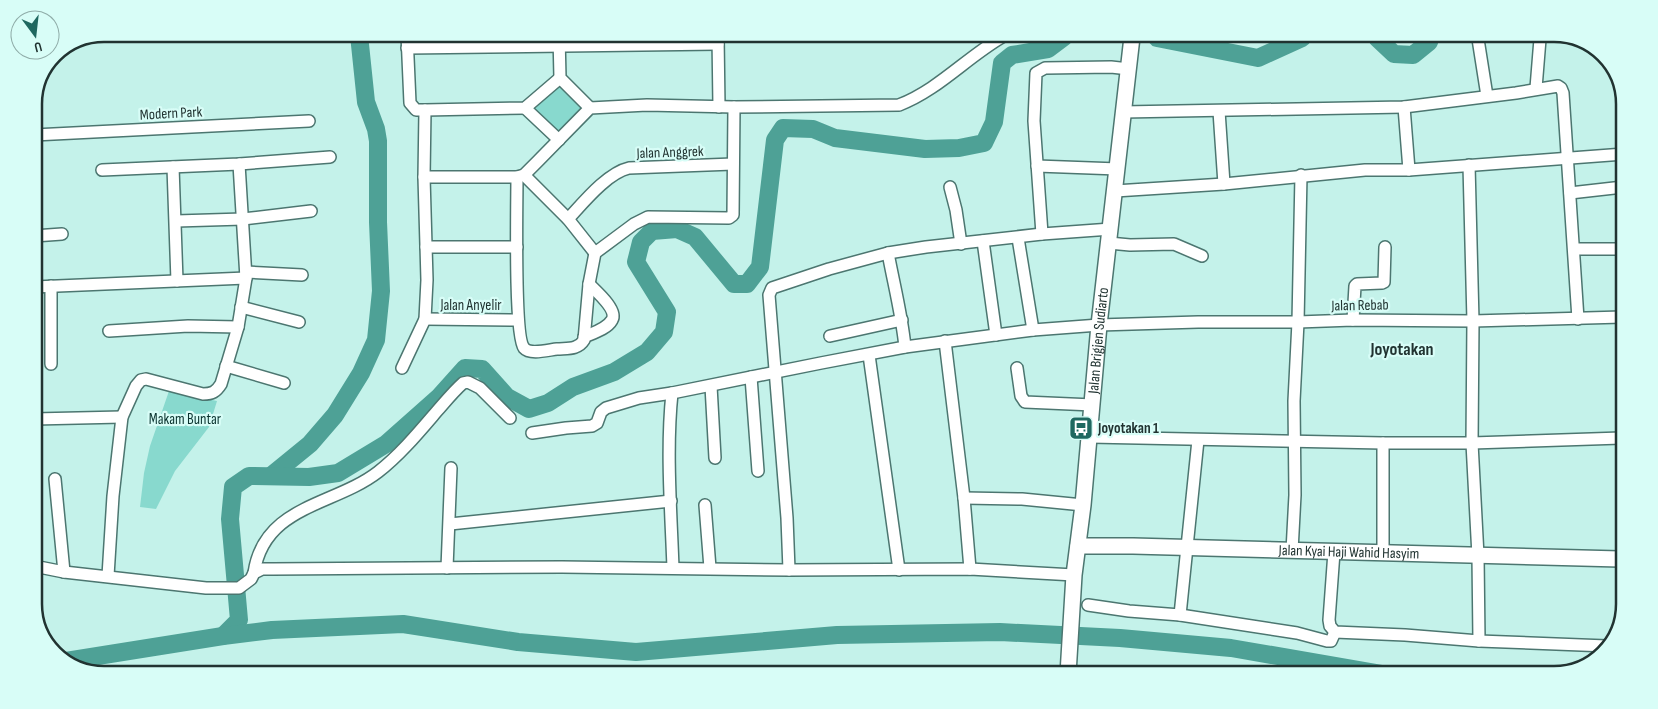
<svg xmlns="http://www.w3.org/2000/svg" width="1658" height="709" viewBox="0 0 1658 709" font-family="'Sofia Sans Condensed',sans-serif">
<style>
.green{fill:#88d9ce}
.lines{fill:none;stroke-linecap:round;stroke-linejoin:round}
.river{stroke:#4ea196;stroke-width:18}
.minor-casing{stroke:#4c7670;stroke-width:14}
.major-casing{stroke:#4c7670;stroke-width:18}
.minor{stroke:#fff;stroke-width:11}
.major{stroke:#fff;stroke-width:15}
.labels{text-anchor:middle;stroke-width:4.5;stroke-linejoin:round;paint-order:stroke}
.street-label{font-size:15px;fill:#213331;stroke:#d8fdf7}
.park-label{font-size:15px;fill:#0a332f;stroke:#d8fdf7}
.poi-label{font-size:15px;font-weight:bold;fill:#213331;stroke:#d8fdf7;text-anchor:start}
.quarter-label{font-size:18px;font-weight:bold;fill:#213331;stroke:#d8fdf7}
.rim{fill:none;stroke:#213331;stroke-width:2.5}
</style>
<rect width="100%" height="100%" fill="#c4f2ea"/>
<!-- green -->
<g class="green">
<path d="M 559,84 L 584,109 L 558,134 L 534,109 Z"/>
<path d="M 169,391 L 217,401 L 209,427 L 175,471 L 156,509 L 140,507 L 144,473 L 150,446 Z"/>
</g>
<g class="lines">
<!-- river -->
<g class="river">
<path d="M 1157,38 L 1258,58 L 1302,38"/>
<path d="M 1377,38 L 1394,54 L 1413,55 L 1429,42 L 1430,39"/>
<path d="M 272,475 L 310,444 L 335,415 L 361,373 L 376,340 L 381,291 L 378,222 L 378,141 L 376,129 L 366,102 L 359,35"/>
<path d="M 223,636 L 239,620 L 230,519 L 233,487 L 249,476 L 309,477 L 338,473 L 386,444 L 439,397 L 465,368 L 482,369 L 507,397 L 529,409 L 548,403 L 573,387 L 614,372 L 647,352 L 664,332 L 667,312 L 636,262 L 641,242 L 652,231 L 677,229 L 695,237 L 734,284 L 747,284 L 760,267 L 775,140 L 783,128 L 813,129 L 835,138 L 925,149 L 959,148 L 984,143 L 994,122 L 1002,63 L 1012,55 L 1048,49 L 1064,37"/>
<path d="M 66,661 L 223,636 L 272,630 L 403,624 L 518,642 L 636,652 L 837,635 L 1000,632 L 1120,638 L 1231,648 L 1388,675"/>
</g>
<!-- minor casing -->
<g class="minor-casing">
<g id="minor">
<path d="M 559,35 L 560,78 L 590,108"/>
<path d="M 718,36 L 719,107"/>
<path d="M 1478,39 L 1487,96"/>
<path d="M 407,48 L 718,44"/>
<path d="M 1536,88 L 1540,39"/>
<path d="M 1404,107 L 1409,170"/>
<path d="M 525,108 L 559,140"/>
<path d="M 425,110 L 525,108 L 560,78"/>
<path d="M 1219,111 L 1224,184"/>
<path d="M 1123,112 L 1404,107 L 1516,93 L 1558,86 L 1561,88 L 1563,93 L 1578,319"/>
<path d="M 34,135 L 309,121"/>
<path d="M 1469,165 L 1473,321 L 1472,443 L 1478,556 L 1479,641"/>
<path d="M 1037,166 L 1118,169"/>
<path d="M 173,167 L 177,281"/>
<path d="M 102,170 L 239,164 L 330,157"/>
<path d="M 524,175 L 568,219 L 595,253"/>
<path d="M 424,177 L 517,177 L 524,175 L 538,161 L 590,108 L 647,105 L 734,107 L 899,105 C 938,90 966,58 1002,37"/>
<path d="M 517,177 C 517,201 514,336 524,348 C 530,355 548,350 557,349 C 567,348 578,350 584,340 L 589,284 L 595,253 L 634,224 L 648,217 L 729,218 L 733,215 L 734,107"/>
<path d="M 950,187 L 956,210 L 961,244"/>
<path d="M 1115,191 L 1224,184 L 1365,170 L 1409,170 L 1624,154"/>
<path d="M 1570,193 L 1623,187"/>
<path d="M 568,219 C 583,203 607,173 629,168 L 733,164"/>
<path d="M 176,221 L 243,219 L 311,211"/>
<path d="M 1042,234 L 1034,121 L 1036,73 L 1045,68 L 1111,67 L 1129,69"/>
<path d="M 34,236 L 62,234"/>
<path d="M 1018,238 L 1033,330"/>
<path d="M 983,241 L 996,335"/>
<path d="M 1109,243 L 1130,245 L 1174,244 L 1202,256"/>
<path d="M 426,247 L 517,247"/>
<path d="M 1574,249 L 1623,249"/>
<path d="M 888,253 C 894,285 902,316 905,347"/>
<path d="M 246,272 L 302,275"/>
<path d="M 34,287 L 246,278"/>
<path d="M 241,307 L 299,322"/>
<path d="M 425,319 L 518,320"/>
<path d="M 1353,320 L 1355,286 L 1357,284 L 1382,283 L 1384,282 L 1385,247"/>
<path d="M 109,331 L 188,326 L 238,327"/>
<path d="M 830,336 L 902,320"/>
<path d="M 584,337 C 593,333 607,329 612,320 C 618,310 596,291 589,284"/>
<path d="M 945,341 L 964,498 L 970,569"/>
<path d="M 869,355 L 899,570"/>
<path d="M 51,364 L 51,286"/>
<path d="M 226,366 L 284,383"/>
<path d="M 402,368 L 425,319 L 427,280 L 424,177 L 425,110 L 416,110 L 410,103 L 407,35"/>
<path d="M 1017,368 L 1021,396 L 1025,402 L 1093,405"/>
<path d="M 751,377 L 758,471"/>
<path d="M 711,386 L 715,458"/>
<path d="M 34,419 L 122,417"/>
<path d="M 532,433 L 566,428 L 592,426 L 597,423 L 601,412 L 606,408 L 639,398 L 672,393"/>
<path d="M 1090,437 L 1383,443 L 1472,443 L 1621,438"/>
<path d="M 1383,443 L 1383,553"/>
<path d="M 55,479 L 64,572"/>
<path d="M 964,498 L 1022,499 L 1083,505"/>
<path d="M 705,505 L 710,568"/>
<path d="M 450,524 L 671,501"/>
<path d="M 1292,551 L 1295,495 L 1294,401 L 1298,322 L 1301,175"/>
<path d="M 1334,552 L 1329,620 L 1330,626 L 1335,632 L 1405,635 L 1479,641 L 1607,646"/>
<path d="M 34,566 L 64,572 L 206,588 L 239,588 L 251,579 L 254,573 L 262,569 L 273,569 L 562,567 L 789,570 L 970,569 L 1074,575"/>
<path d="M 447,568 L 451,468"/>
<path d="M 673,568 C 671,511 666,450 672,393 L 821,363 L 905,347 L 1033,330 L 1099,325 L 1198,322 L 1298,322 L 1353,320 L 1473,321 L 1622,317"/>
<path d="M 789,570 L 787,518 L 769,295 L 772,288 L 829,269 L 888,253 L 926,247 L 1042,234 L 1111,229"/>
<path d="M 254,573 C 264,505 334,506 378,472 C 400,455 419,432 437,411 C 445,402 453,392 463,383 L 468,382 L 480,388 L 510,418"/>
<path d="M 108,576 L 113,496 L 122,417 L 136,386 L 141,380 L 146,379 L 203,394 C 212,394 216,392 221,384 L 238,327 L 246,278 L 239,164"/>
<path d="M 1088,605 L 1129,611 L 1180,615 L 1297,633 L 1327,641 L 1331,641 L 1335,632"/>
<path d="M 1180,615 L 1198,440"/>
</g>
</g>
<!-- major casing -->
<g class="major-casing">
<g id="major">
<path id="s1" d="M 1078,546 L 1133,546 L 1620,559"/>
<path id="s2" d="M 1068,674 L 1074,575 L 1083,505 L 1099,325 L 1132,37"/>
</g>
</g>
<!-- minor -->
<use href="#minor" class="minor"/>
<!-- major -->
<use href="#major" class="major"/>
</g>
<!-- icons -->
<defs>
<g id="bus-square" transform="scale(1.25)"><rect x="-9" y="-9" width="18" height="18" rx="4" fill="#1f6860" stroke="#d8fdf7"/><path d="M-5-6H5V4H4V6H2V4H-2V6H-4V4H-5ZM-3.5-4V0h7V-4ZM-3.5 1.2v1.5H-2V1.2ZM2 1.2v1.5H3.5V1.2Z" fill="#fff"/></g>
</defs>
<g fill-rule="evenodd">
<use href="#bus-square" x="1081" y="428"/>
</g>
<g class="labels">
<!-- street labels -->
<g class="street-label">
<text transform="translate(171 113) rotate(-3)" y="5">Modern Park</text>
<text transform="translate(670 152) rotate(-2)" y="5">Jalan Anggrek</text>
<text x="471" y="310">Jalan Anyelir</text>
<text transform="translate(1360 305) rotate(-1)" y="5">Jalan Rebab</text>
<text dy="5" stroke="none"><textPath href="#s2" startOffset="335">Jalan Brigjen Sudiarto</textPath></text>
<text dy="5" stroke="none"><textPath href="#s1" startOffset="271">Jalan Kyai Haji Wahid Hasyim</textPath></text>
</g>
<!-- park labels -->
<g class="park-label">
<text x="185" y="424">Makam Buntar</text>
</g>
<!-- poi labels -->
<g class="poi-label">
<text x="1098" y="433">Joyotakan 1</text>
</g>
<!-- quarter labels -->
<g class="quarter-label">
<text x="1402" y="355">Joyotakan</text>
</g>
</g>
<!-- crop -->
<path d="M0 0H1658V709H0ZM104 42H1554A62 62 0 0 1 1616 104V604A62 62 0 0 1 1554 666H104A62 62 0 0 1 42 604V104A62 62 0 0 1 104 42Z" fill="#d8fdf7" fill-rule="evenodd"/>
<path class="rim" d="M104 42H1554A62 62 0 0 1 1616 104V604A62 62 0 0 1 1554 666H104A62 62 0 0 1 42 604V104A62 62 0 0 1 104 42Z"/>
<!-- north arrow -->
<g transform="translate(35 35) rotate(165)"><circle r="24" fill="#d8fdf7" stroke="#8faca8"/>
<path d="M0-4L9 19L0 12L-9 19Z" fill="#1f6860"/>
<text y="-8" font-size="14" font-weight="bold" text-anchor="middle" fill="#213331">U</text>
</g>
</svg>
